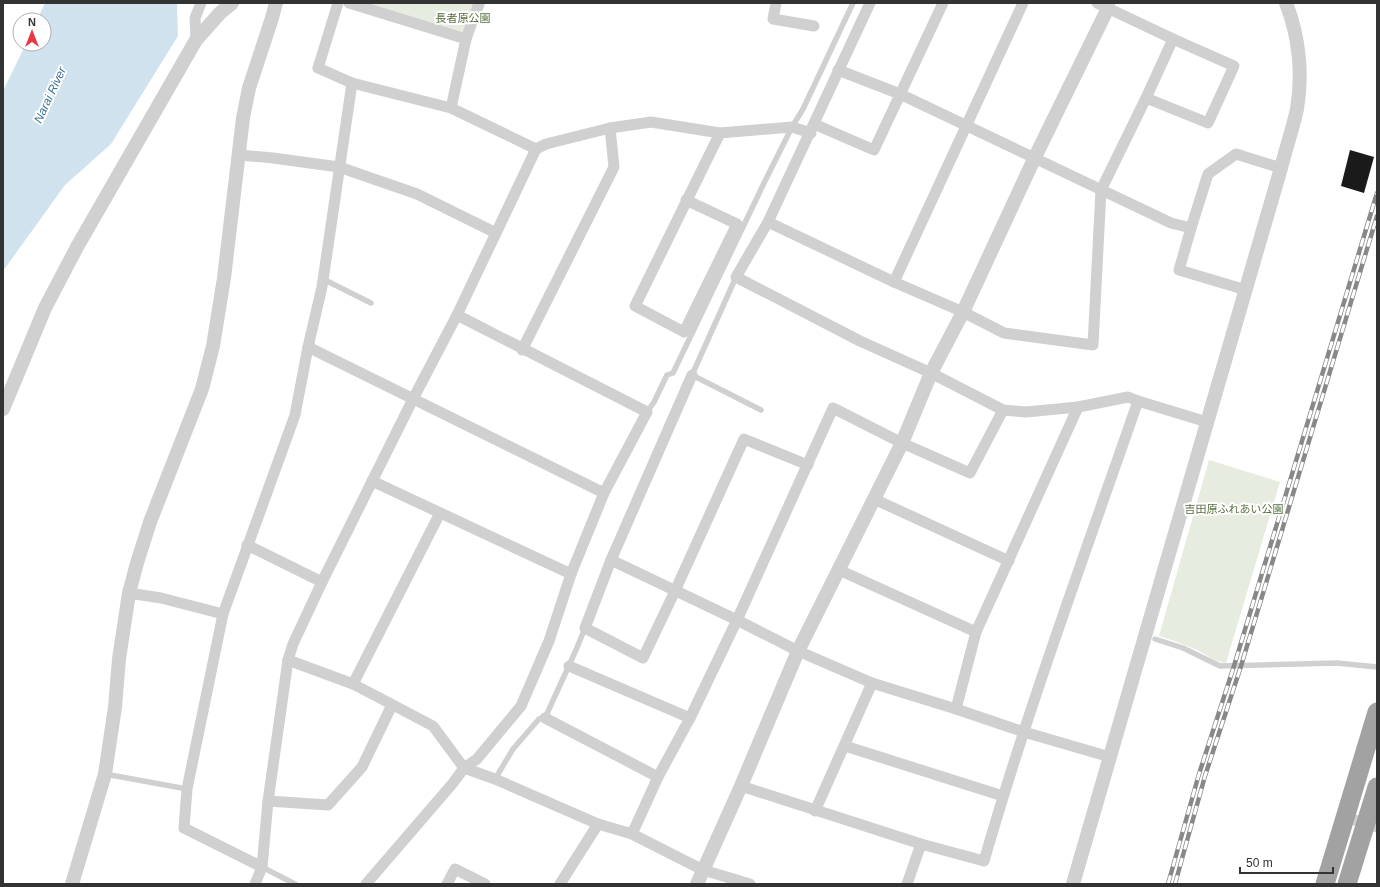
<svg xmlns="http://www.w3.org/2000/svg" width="1380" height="887" viewBox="0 0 1380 887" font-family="Helvetica,'Noto Sans JP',sans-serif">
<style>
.green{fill:#e6ecdf}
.water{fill:#cfe2ee}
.building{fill:#1a1a1a}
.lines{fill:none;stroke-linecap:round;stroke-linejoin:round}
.service{stroke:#d0d0d0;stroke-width:5.5}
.minor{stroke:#d0d0d0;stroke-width:11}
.tertiary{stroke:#d0d0d0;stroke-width:14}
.trunk{stroke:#a2a2a2;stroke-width:19}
.rail-casing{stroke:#888;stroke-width:4.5}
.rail{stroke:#fff;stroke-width:3;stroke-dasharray:9;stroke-linecap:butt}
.labels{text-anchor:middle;stroke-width:4;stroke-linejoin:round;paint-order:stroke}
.park-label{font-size:11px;fill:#56703f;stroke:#fff}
.water-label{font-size:12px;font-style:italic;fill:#3f7597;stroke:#fff}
</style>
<rect width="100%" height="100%" fill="#fff"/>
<!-- green -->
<g class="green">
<path d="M 357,3 L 486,3 L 474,31 L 466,35 Z"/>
<path d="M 1209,460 L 1280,482 L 1226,663 C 1214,662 1206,654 1195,649 C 1183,644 1172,640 1159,636 Z"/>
</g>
<!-- water -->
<path class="water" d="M 45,3 L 177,3 L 178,36 L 111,144 L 65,185 L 3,271 L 3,91 L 26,44 L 44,44 L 44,20 L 37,20 Z"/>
<!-- building -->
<path class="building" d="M 1350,150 L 1374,157 L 1364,193 L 1341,186 Z"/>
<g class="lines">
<!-- service -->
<g class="service">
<path d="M 736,277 L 692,375 L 761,410"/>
<path d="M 323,279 L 371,303"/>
<path d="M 647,412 L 654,402 L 667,375 L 673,373 L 765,181 L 792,127 L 803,109 L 853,3"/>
<path d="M 1155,639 L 1183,648 L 1220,666 L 1337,663 L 1377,667"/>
<path d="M 105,774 L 187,789"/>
<path d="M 495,779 L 513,749 L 539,719 L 545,718 L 576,650 L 585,628"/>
<path d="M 262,867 L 295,884"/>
</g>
<!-- minor -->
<g class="minor">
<path d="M 338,3 L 318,68 L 352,83 L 451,108 L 536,149"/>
<path d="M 349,3 L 466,39 L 451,108"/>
<path d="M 776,3 L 773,19 L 814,26"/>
<path d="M 870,3 L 768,222 L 736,277 L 860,341 L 931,373 L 1003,410 L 1026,412 L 1078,407 L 1128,397 L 1138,401 L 1207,422"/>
<path d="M 466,39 L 479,3"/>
<path d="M 196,40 L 195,18 L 201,3"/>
<path d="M 838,70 L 900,94 L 1171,223 L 1191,228"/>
<path d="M 1146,98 L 1208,123 L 1234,66 L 1173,39"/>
<path d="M 814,124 L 874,150 L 943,3"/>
<path d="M 239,155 L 273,158 L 339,167 L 417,194 L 496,233"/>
<path d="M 686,200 L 737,224 L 684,332 L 635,306 L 720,133"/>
<path d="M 768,222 L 894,282 L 963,312 L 1004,333 L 1093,345 L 1101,190 L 1146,98 L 1173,39 L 1097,3"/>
<path d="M 894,282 L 1023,3"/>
<path d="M 1246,290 L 1179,270 L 1191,228 L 1208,174 L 1236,154 L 1281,168"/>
<path d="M 308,347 L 604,493"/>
<path d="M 522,350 L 614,167 L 610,128"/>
<path d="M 692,375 L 611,560 L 585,628 L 643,658 L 675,591 L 744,439 L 808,465"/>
<path d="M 372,481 L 571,574"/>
<path d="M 874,499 L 1009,561"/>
<path d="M 247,545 L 322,582"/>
<path d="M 611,560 L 737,620 L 798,651 L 872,683 L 956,709 L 1024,732 L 1110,757"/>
<path d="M 839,570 L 976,632"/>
<path d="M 129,593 L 161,598 L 223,614"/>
<path d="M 288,660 L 353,684 L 433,726 L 464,768 L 495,779 L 598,824 L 632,834 L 703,870 L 750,884"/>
<path d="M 569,666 L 690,718"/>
<path d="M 353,684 L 440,513"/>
<path d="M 956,709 L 976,632 L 1078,407"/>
<path d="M 545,718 L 658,777"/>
<path d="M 845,746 L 1003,796"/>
<path d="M 741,786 L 921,844 L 984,861 C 1029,705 1085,554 1138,401"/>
<path d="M 268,801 L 328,805 L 362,767 L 392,705"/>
<path d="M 815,811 L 872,683"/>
<path d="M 1345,817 L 1377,827"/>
<path d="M 632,834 L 658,777 L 690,718 L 737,620 L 833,408 L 902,443 L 970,473 L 1003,410"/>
<path d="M 262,867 L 184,828 L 187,789 L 223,614 L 295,415 L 308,347 L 322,287 L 352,83"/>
<path d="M 255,884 L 262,867 L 268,801 L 288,660 L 293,644 L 322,582 L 413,399 L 457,315 L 536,149 L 546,144 L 610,128 L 651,122 L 720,133 L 792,127 L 811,133"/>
<path d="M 366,884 L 453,783 L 464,768 L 477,759 L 521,706 L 549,641 L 571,574 L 604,493 L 647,412 L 457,315"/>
<path d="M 447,884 L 455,869 L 485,884"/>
<path d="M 560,884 L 598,824"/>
<path d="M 907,884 L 921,844"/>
</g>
<!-- tertiary -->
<g class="tertiary">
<path d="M 3,409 L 45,308 L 77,247 L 196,40 L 220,13 L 232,3"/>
<path d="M 72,884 L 105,774 L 115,707 L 119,659 L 129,593 L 137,563 L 150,522 L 202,389 L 213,346 L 224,278 L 243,118 L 249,88 L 272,18 L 276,3"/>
<path d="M 697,884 L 741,786 L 798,651 L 902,443 L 931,373 L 963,312 L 1035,157 L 1108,8 L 1108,3"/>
<path d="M 1073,884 L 1281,168 C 1286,148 1293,128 1297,109 C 1303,74 1299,36 1286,3"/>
</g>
<!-- trunk -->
<g class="trunk">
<path d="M 1325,884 L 1377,712"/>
<path d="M 1347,884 L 1377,787"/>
</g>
<!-- rail casing -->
<g class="rail-casing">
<g id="rail">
<path d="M 1168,884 L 1199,774 L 1234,666 L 1377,193"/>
<path d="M 1175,884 L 1205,776 L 1241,666 L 1377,216"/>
</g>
</g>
<!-- rail -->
<use href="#rail" class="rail"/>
</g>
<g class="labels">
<!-- park labels -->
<g class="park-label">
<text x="463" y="22">長者原公園</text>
<text x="1234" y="513">吉田原ふれあい公園</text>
</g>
<!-- water labels -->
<g class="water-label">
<text transform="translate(50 95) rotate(-65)" y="4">Narai River</text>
</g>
</g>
<!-- border -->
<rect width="1380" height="887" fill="none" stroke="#333333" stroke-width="8"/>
<!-- north arrow -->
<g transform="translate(32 32)"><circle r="19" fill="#ffffff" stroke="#adadad"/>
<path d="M0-3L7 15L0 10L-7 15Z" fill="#e63946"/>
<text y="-6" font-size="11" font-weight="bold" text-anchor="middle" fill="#333333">N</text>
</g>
<!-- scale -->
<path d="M1240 867v6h93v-6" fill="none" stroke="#333333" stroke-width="2"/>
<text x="1246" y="867" font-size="12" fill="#333333" stroke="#ffffff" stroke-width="3" paint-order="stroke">50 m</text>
</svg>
